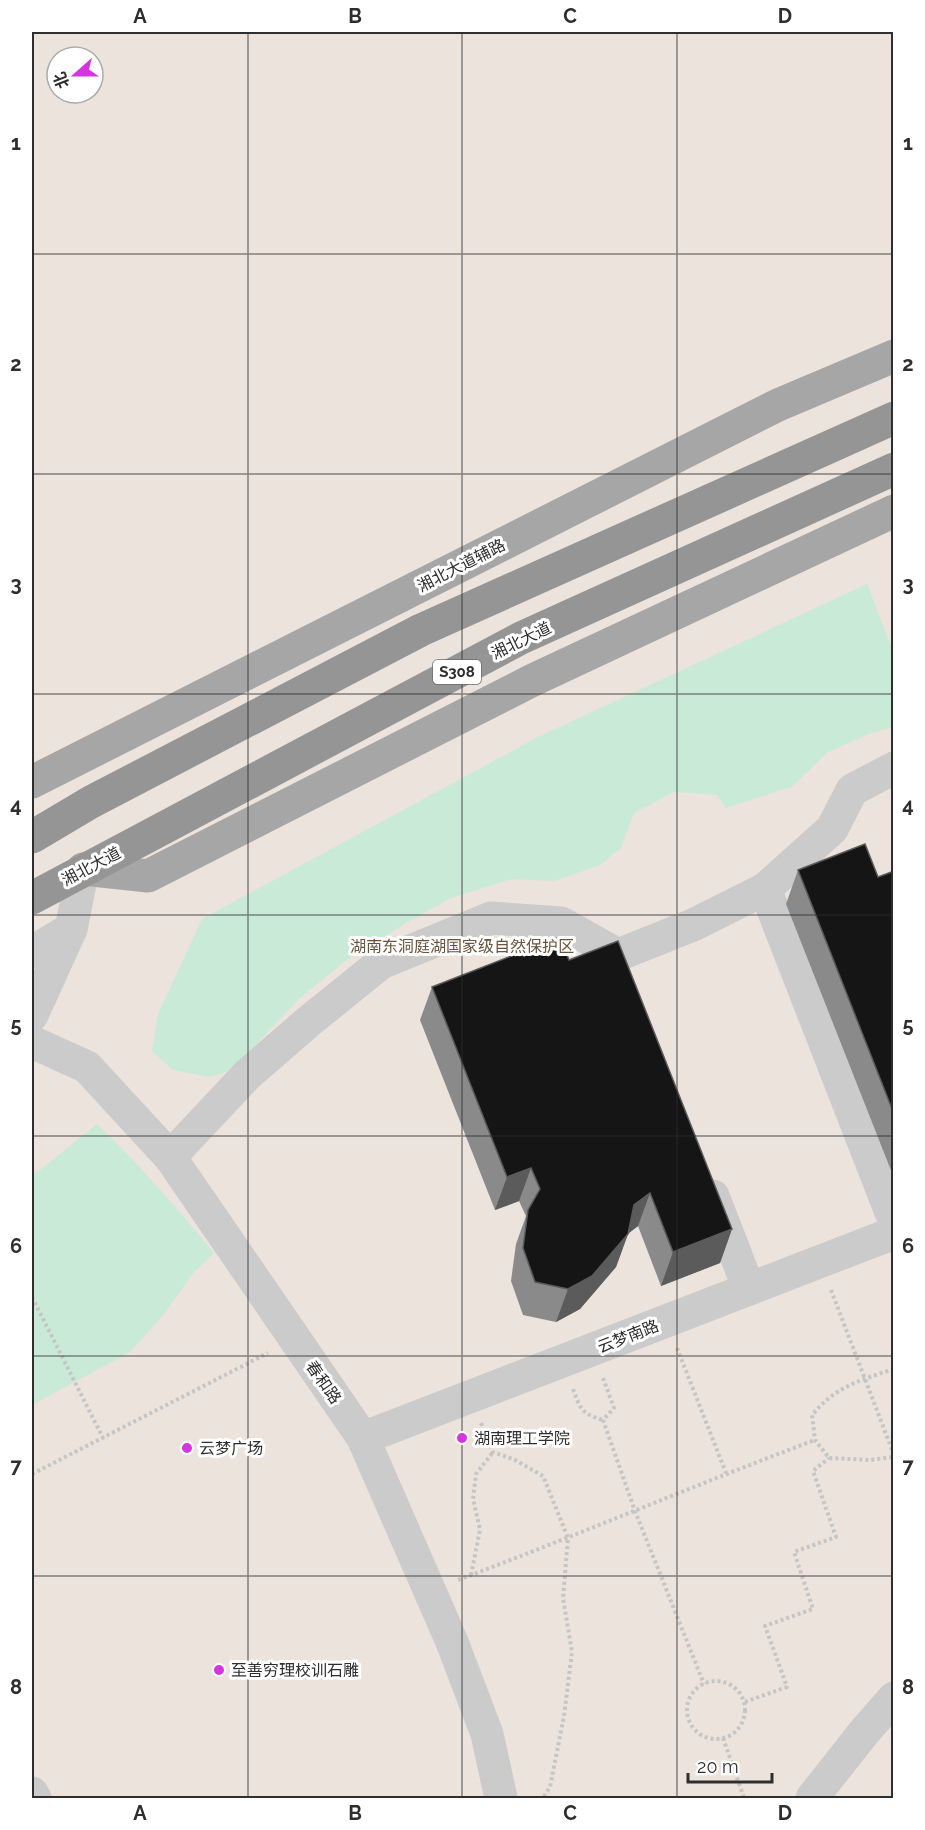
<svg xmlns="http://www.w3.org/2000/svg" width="925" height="1830" viewBox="0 0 925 1830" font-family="Raleway,'Noto Sans SC',sans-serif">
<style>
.green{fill:#ebe3dc;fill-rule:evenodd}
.water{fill:#c9ead6}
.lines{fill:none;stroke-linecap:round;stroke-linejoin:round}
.path{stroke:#c5c5c5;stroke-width:4;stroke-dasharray:3 3;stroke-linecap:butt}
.minor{stroke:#cbcbcb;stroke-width:33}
.major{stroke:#a6a6a6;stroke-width:33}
.highway{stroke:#959595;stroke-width:33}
.wall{fill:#8a8a8a}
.shaded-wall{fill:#5b5b5b}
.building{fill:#151515;stroke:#5b5b5b;stroke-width:1.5}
.grid{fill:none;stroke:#2e2e2e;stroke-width:1.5;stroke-opacity:0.55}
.poi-dot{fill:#d435e0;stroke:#fff;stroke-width:2}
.labels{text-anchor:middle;stroke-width:6;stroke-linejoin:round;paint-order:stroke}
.shield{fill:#fff;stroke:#6d6d6d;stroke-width:1.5}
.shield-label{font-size:15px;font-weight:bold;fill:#2e2e2e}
.street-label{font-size:16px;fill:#2e2e2e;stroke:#fff}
.park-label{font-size:16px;fill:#68543d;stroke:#fff}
.poi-label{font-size:16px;fill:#2e2e2e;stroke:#fff;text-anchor:start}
.neatline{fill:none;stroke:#2e2e2e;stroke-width:2}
.grid-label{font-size:20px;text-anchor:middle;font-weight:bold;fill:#2e2e2e}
</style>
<rect width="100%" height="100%" fill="#fff"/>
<!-- green -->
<path class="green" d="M 32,32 L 893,32 L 893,1798 L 32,1798 ZM 57,57 L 93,57 L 93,93 L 57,93 Z"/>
<!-- water -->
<g class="water">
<path d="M 867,584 L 893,651 L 893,727 L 871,733 L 828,752 L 793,786 L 726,808 L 717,795 L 674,792 L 634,813 L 621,848 L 600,865 L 554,881 L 512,879 L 451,898 L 406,923 L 344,962 L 300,998 L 232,1070 L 209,1077 L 173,1070 L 152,1051 L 158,1014 L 202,919 L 538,737 Z"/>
<path d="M 97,1124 C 139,1164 177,1208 214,1253 L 194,1272 L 164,1314 L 130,1352 L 32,1405 L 32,1174 L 40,1170 Z"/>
</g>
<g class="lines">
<!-- path -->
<g class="path">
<path d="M 831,1290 L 894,1455"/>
<path d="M 32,1297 L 103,1438"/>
<path d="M 677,1348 L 726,1473"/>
<path d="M 894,1369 C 860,1380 835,1387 812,1415 L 815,1440 L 829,1458 L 870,1460 L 894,1457"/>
<path d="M 603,1378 L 614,1408 L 603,1420 L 635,1511 L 704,1684"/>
<path d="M 573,1389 C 580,1409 582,1414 603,1420"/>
<path d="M 481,1423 L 493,1452 L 515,1460 L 543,1476 L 568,1538 L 563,1598 L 572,1652 L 564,1716 L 550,1787 L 543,1798"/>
<path d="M 32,1474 L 268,1353"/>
<path d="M 471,1575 L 480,1530 L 473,1499 L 476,1474 L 493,1452"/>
<path d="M 458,1580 C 578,1535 695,1485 815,1440"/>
<circle cx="716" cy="1710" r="29"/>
<path d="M 745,1702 L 787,1687 L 765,1626 L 813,1609 L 794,1552 L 836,1537 L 813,1471 L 829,1458"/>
<path d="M 723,1738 L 744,1798"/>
</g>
<!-- minor -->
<g class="minor">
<path d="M 765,889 L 894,1220"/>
<path d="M 32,952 L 71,929"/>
<path d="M 32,1015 L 71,929 L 83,869"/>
<path d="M 32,1042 L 87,1067 L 170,1157 L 363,1438 L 452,1642 L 487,1734 L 501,1798"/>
<path d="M 170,1157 L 247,1075 L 308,1022 L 381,963 L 491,918 L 561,923 L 618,955 L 693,925 L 765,889 L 832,829 L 852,790 L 894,768"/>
<path d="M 713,1196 L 749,1289"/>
<path d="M 363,1438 L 894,1233"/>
<path d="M 32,1793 L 35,1798"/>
<path d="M 812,1798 L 865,1731 L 894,1698"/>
</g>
<!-- major -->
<g class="major">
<path d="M 32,782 L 778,405 L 894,356"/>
<path d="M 83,869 L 148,876 L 533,680 L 894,511"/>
</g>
<!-- highway -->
<g class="highway">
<path d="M 32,837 L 91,802 L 421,630 L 894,418"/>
<path d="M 32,898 L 521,638 L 894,469"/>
</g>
</g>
<!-- wall -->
<g class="wall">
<path d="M 798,870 L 878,877 L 894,871 L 894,1178 L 786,904 Z"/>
<path d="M 569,960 L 732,1229 L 720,1263 L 661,1286 L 638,1226 L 628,1234 L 616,1267 L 580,1309 L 556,1322 L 523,1315 L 511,1281 L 516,1244 L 526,1216 L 519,1201 L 495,1210 L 420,1020 L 432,987 Z"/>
</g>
<!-- shaded-wall -->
<g class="shaded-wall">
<path d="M 531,1168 L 519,1201 L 495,1210 L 507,1177 Z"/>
<path d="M 650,1193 L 638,1226 L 622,1238 L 634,1205 Z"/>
<path d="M 732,1229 L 720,1263 L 661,1286 L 673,1252 Z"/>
<path d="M 628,1234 L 616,1267 L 580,1309 L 556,1322 L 568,1289 Z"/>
</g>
<!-- building -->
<g class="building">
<path d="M 865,844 L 878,877 L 894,871 L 894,1114 L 798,870 Z"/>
<path d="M 560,937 L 569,960 L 618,941 L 732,1229 L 673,1252 L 650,1193 L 634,1205 L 628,1234 L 592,1276 L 568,1289 L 535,1282 L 523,1248 L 528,1210 L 540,1189 L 531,1168 L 507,1177 L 432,987 Z"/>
</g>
<!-- grid -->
<path class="grid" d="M 248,32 L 248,1798M 462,32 L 462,1798M 677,32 L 677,1798M 32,254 L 894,254M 32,474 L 894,474M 32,694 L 894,694M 32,915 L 894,915M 32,1136 L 894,1136M 32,1356 L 894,1356M 32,1576 L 894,1576"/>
<!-- markers -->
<g class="poi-dot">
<circle cx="462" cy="1438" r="6"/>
<circle cx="187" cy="1448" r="6"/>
<circle cx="219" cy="1670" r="6"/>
</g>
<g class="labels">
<!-- shield labels -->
<rect class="shield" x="433" y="660" width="48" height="24" rx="4.5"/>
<g class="shield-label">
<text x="457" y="677">S308</text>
</g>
<!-- street labels -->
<g class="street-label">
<text transform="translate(461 565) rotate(-27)" y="6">湘北大道辅路</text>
<text transform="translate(521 640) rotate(-26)" y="6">湘北大道</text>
<text transform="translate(91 866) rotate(-28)" y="6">湘北大道</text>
<text transform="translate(628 1336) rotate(-21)" y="6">云梦南路</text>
<text transform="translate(324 1382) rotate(55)" y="6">春和路</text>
</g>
<!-- park labels -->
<g class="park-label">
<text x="462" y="952">湖南东洞庭湖国家级自然保护区</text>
</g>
<!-- poi labels -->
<g class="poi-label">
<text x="474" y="1444">湖南理工学院</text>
<text x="199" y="1454">云梦广场</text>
<text x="231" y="1676">至善穷理校训石雕</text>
</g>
</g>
<!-- border -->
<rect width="925" height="1830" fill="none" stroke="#ffffff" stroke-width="66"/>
<!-- north arrow -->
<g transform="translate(75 75) rotate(249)"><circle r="28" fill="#ffffff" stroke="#ababab" stroke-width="1.5"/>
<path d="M0-4.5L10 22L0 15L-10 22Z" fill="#d435e0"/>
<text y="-9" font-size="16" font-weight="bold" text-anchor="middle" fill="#2e2e2e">北</text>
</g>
<!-- scale -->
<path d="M688 1773v9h84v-9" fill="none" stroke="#2e2e2e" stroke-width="3"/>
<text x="697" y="1773" font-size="18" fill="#2e2e2e" stroke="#ffffff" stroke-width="4.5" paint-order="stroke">20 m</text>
<rect x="33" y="33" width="859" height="1764" class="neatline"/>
<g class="grid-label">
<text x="140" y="23">A</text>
<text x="355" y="23">B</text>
<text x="570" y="23">C</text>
<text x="785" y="23">D</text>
<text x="16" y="150">1</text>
<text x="908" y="150">1</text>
<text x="16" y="371">2</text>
<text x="908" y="371">2</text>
<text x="16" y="591">3</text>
<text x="908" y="591">3</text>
<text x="16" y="812">4</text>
<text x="908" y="812">4</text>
<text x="16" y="1032">5</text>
<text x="908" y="1032">5</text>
<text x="16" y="1253">6</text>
<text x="908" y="1253">6</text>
<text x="16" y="1473">7</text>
<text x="908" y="1473">7</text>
<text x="16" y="1694">8</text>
<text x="908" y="1694">8</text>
<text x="140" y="1820">A</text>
<text x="355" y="1820">B</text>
<text x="570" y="1820">C</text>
<text x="785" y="1820">D</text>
</g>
</svg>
